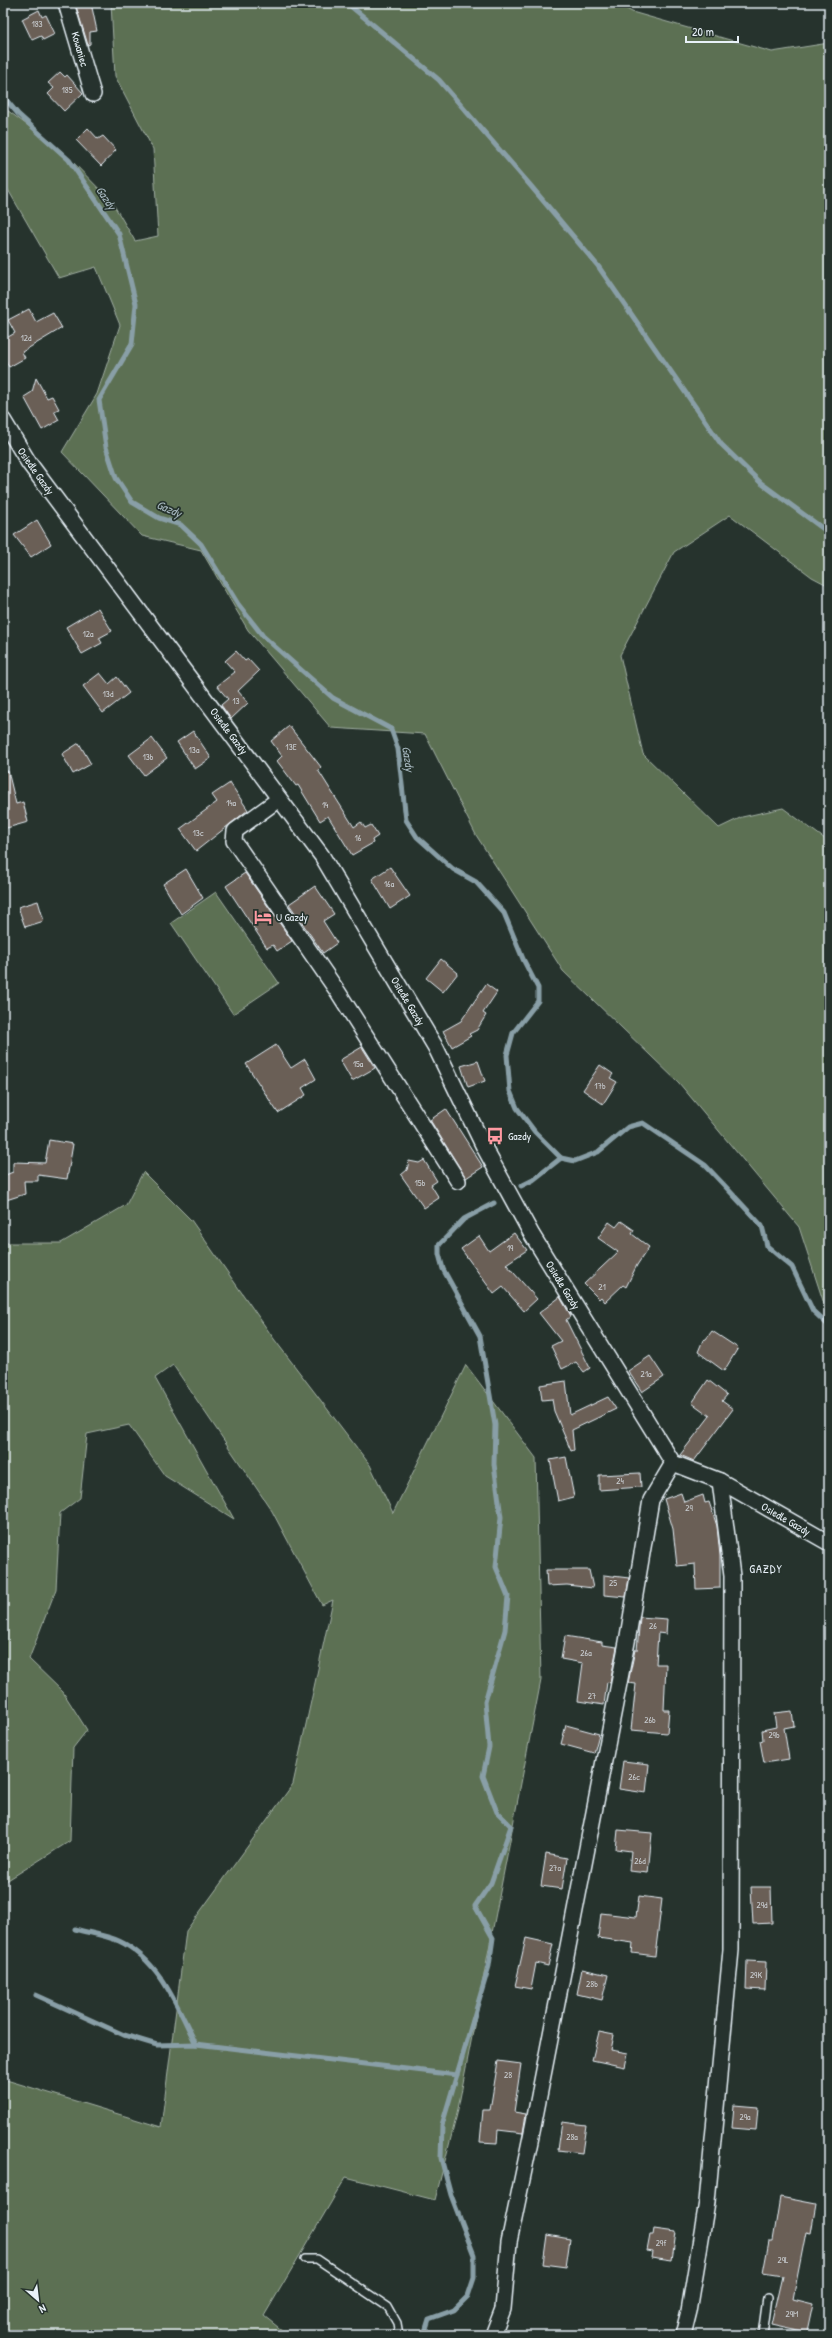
<svg xmlns="http://www.w3.org/2000/svg" width="832" height="2338" viewBox="0 0 832 2338" font-family="'Patrick Hand',sans-serif">
<style>
.green{fill:#5c6f52;stroke:#a2b0a5}
.lines{fill:none;stroke-linecap:round;stroke-linejoin:round}
.stream{stroke:#899fa7;stroke-width:5}
.building{fill:#6a5e57;stroke:#e8f1f8}
.lane-casing{stroke:#e8f1f8;stroke-width:10}
.street-casing{stroke:#e8f1f8;stroke-width:18}
.lane{stroke:#26332d;stroke-width:7}
.street{stroke:#26332d;stroke-width:15}
.labels{text-anchor:middle;stroke-width:3.5;stroke-linejoin:round;paint-order:stroke}
.number-label{font-size:9px;fill:#c8ccd0}
.street-label{font-size:11px;fill:#e8f1f8;stroke:#26332d}
.poi-label{font-size:11px;fill:#e8f1f8;stroke:#26332d;text-anchor:start}
.water-label{font-size:12px;font-style:italic;fill:#a9bac2;stroke:#26332d}
.neighbourhood-label{font-size:12px;letter-spacing:1px;fill:#e8f1f8;stroke:#26332d}
</style>
<rect width="100%" height="100%" fill="#26332d"/>
<filter id="ink" filterUnits="userSpaceOnUse"><feTurbulence type="fractalNoise" baseFrequency=".025" numOctaves="2"/><feDisplacementMap in="SourceGraphic" scale="8" xChannelSelector="R" yChannelSelector="G"/><feConvolveMatrix kernelMatrix="1 2 1 2 8 2 1 2 1" color-interpolation-filters="sRGB"/></filter>
<g filter="url(#ink)">
<!-- green -->
<g class="green">
<path d="M 111,3 L 616,3 L 632,12 L 772,52 L 829,43 L 829,586 L 812,577 L 730,515 L 674,552 L 620,655 L 643,754 L 719,828 L 742,817 L 783,808 L 829,842 L 829,1319 L 799,1227 L 679,1083 L 563,971 L 476,835 L 425,734 L 331,728 L 248,630 L 201,550 L 142,536 L 62,452 L 97,394 L 120,325 L 96,267 L 59,278 L 3,181 L 3,107 L 63,152 L 112,202 L 135,241 L 158,236 L 153,149 L 115,76 Z"/>
<path d="M 216,892 L 279,983 L 233,1014 L 171,923 Z"/>
<path d="M 143,1172 L 191,1220 L 274,1339 L 370,1465 L 393,1513 L 466,1365 L 536,1458 L 541,1680 L 457,2114 L 435,2200 L 346,2177 L 264,2316 L 288,2335 L 3,2335 L 3,2079 L 161,2127 L 186,1931 L 293,1784 L 333,1600 L 322,1605 L 272,1511 L 173,1365 L 155,1378 L 234,1519 L 165,1476 L 129,1425 L 87,1434 L 80,1498 L 60,1513 L 56,1589 L 29,1659 L 63,1692 L 87,1730 L 73,1748 L 70,1841 L 3,1883 L 3,1243 L 61,1243 L 126,1205 Z"/>
</g>
<g class="lines">
<!-- stream -->
<g class="stream">
<path d="M 347,3 L 439,80 L 530,185 L 598,266 L 721,444 L 761,483 L 829,533"/>
<path d="M 3,96 L 18,114 L 69,160 L 119,234 L 136,304 L 132,344 L 99,400 L 106,447 L 116,478 L 132,502 L 159,518 L 181,525 L 201,544 L 238,604 L 263,636 L 282,653 L 333,698 L 391,729 L 398,749 L 406,820 L 417,837 L 453,869 L 476,882 L 504,913 L 523,959 L 538,988 L 538,1001 L 513,1033 L 507,1055 L 510,1091 L 517,1108 L 535,1132 L 561,1158 L 575,1161 L 598,1152 L 628,1127 L 643,1123 L 705,1165 L 724,1185 L 762,1226 L 767,1246 L 792,1267 L 813,1311 L 829,1326"/>
<path d="M 521,1186 L 533,1180 L 561,1158"/>
<path d="M 75,1929 C 89,1933 105,1935 119,1941 C 160,1960 177,2006 196,2044"/>
<path d="M 36,1995 L 124,2035 L 157,2045 L 196,2044 L 457,2075"/>
<path d="M 424,2335 L 429,2319 L 454,2310 L 468,2296 L 474,2278 L 474,2255 L 451,2195 L 441,2158 L 442,2125 L 489,1966 L 493,1938 L 475,1906 L 491,1883 L 511,1826 L 497,1812 L 483,1776 L 489,1747 L 485,1702 L 505,1630 L 508,1596 L 496,1567 L 501,1517 L 494,1464 L 495,1425 L 480,1336 L 443,1269 L 439,1254 L 439,1245 L 464,1219 L 494,1203"/>
</g>
</g>
<!-- building -->
<g class="building">
<path d="M 75,3 L 91,3 L 97,31 L 90,32 L 90,44 L 88,45 Z"/>
<path d="M 39,10 L 42,17 L 46,15 L 55,34 L 43,40 L 41,36 L 32,40 L 22,19 Z"/>
<path d="M 60,72 L 65,77 L 67,75 L 83,93 L 64,111 L 48,94 L 54,88 L 48,83 Z"/>
<path d="M 88,128 L 98,139 L 103,136 L 116,150 L 101,166 L 76,140 Z"/>
<path d="M 29,309 L 36,322 L 53,313 L 62,328 L 22,352 L 25,358 L 9,367 L 3,356 L 3,340 L 15,333 L 8,320 Z"/>
<path d="M 36,378 L 47,398 L 52,396 L 59,409 L 54,411 L 59,420 L 42,430 L 24,397 L 32,392 Z"/>
<path d="M 37,520 L 51,544 L 31,557 L 14,535 Z"/>
<path d="M 98,608 L 112,631 L 99,638 L 102,643 L 82,654 L 66,627 Z"/>
<path d="M 236,651 L 245,661 L 248,659 L 259,671 L 238,691 L 248,703 L 231,719 L 221,705 L 228,699 L 217,686 L 235,672 L 225,661 Z"/>
<path d="M 100,673 L 109,684 L 117,677 L 129,693 L 103,713 L 83,686 Z"/>
<path d="M 289,726 L 321,767 L 318,770 L 354,827 L 361,822 L 365,828 L 371,825 L 378,836 L 372,840 L 373,843 L 352,855 L 328,816 L 320,821 L 298,785 L 296,786 L 277,761 L 282,756 L 271,741 Z"/>
<path d="M 193,731 L 211,758 L 195,769 L 177,742 Z"/>
<path d="M 152,738 L 167,758 L 144,775 L 129,755 Z"/>
<path d="M 79,743 L 91,764 L 73,774 L 62,754 Z"/>
<path d="M 3,771 L 8,771 L 16,804 L 23,802 L 28,822 L 3,829 Z"/>
<path d="M 230,783 L 248,810 L 196,851 L 180,829 L 217,802 L 212,795 Z"/>
<path d="M 390,867 L 410,896 L 390,909 L 372,879 Z"/>
<path d="M 186,869 L 203,898 L 181,914 L 163,884 Z"/>
<path d="M 245,873 L 292,941 L 277,951 L 273,945 L 267,948 L 226,886 Z"/>
<path d="M 315,886 L 334,914 L 323,921 L 337,943 L 323,953 L 289,904 Z"/>
<path d="M 38,901 L 44,921 L 25,927 L 18,907 Z"/>
<path d="M 441,959 L 458,973 L 443,992 L 426,978 Z"/>
<path d="M 486,984 L 497,992 L 483,1013 L 486,1015 L 477,1030 L 469,1034 L 471,1036 L 452,1047 L 443,1031 L 461,1021 Z"/>
<path d="M 276,1045 L 291,1068 L 305,1059 L 316,1079 L 302,1088 L 306,1095 L 278,1113 L 246,1064 Z"/>
<path d="M 362,1047 L 375,1068 L 352,1081 L 340,1060 Z"/>
<path d="M 478,1061 L 485,1081 L 468,1087 L 461,1066 Z"/>
<path d="M 600,1065 L 613,1074 L 610,1078 L 617,1082 L 603,1104 L 583,1090 Z"/>
<path d="M 446,1109 L 483,1167 L 466,1178 L 430,1120 Z"/>
<path d="M 49,1140 L 73,1144 L 67,1179 L 38,1175 L 38,1181 L 24,1181 L 25,1194 L 3,1201 L 3,1176 L 13,1172 L 13,1162 L 45,1163 Z"/>
<path d="M 424,1160 L 437,1181 L 431,1185 L 439,1198 L 424,1208 L 401,1175 L 407,1170 L 409,1161 L 419,1163 Z"/>
<path d="M 621,1221 L 634,1230 L 632,1234 L 649,1247 L 637,1265 L 626,1287 L 623,1285 L 605,1302 L 601,1297 L 599,1299 L 584,1284 L 618,1252 L 598,1238 L 609,1222 L 616,1227 Z"/>
<path d="M 514,1233 L 527,1250 L 506,1264 L 537,1299 L 524,1311 L 503,1287 L 494,1294 L 461,1249 L 479,1236 L 489,1251 Z"/>
<path d="M 560,1297 L 571,1316 L 566,1320 L 590,1368 L 584,1372 L 576,1362 L 562,1369 L 551,1346 L 561,1341 L 539,1313 Z"/>
<path d="M 712,1331 L 738,1348 L 724,1371 L 698,1352 L 703,1340 L 706,1339 Z"/>
<path d="M 650,1356 L 664,1377 L 642,1392 L 628,1371 Z"/>
<path d="M 708,1380 L 727,1395 L 722,1401 L 733,1409 L 694,1461 L 680,1455 L 710,1416 L 692,1403 Z"/>
<path d="M 566,1381 L 570,1415 L 608,1397 L 616,1409 L 572,1430 L 574,1450 L 571,1451 L 554,1411 L 552,1399 L 542,1400 L 540,1385 Z"/>
<path d="M 566,1457 L 574,1497 L 558,1501 L 550,1460 Z"/>
<path d="M 640,1473 L 641,1487 L 599,1490 L 599,1475 Z"/>
<path d="M 681,1493 L 684,1502 L 703,1495 L 705,1503 L 709,1502 L 717,1526 L 720,1556 L 720,1588 L 696,1589 L 695,1564 L 677,1566 L 673,1529 L 664,1499 Z"/>
<path d="M 546,1570 L 589,1570 L 593,1588 L 567,1585 L 547,1586 Z"/>
<path d="M 604,1575 L 629,1578 L 626,1597 L 604,1595 Z"/>
<path d="M 640,1617 L 667,1619 L 666,1634 L 658,1633 L 656,1664 L 666,1664 L 664,1710 L 669,1710 L 667,1733 L 631,1730 L 636,1684 L 628,1683 L 635,1650 L 637,1650 Z"/>
<path d="M 565,1636 L 602,1642 L 602,1645 L 617,1647 L 610,1683 L 607,1682 L 604,1705 L 578,1701 L 583,1663 L 561,1659 Z"/>
<path d="M 792,1711 L 794,1726 L 784,1728 L 789,1759 L 764,1763 L 760,1741 L 763,1740 L 762,1730 L 776,1727 L 774,1713 Z"/>
<path d="M 566,1725 L 599,1734 L 594,1753 L 561,1744 Z"/>
<path d="M 623,1761 L 649,1764 L 646,1793 L 619,1789 Z"/>
<path d="M 618,1830 L 652,1833 L 648,1873 L 629,1871 L 631,1851 L 616,1849 Z"/>
<path d="M 546,1854 L 567,1858 L 562,1889 L 541,1886 Z"/>
<path d="M 751,1887 L 771,1887 L 772,1923 L 753,1924 Z"/>
<path d="M 639,1896 L 662,1899 L 655,1956 L 632,1953 L 633,1943 L 598,1938 L 601,1913 L 636,1917 Z"/>
<path d="M 526,1938 L 553,1944 L 548,1966 L 536,1963 L 531,1989 L 515,1986 Z"/>
<path d="M 747,1961 L 766,1962 L 765,1990 L 746,1989 Z"/>
<path d="M 582,1969 L 608,1975 L 602,2000 L 577,1994 Z"/>
<path d="M 599,2032 L 614,2035 L 611,2050 L 628,2053 L 625,2067 L 592,2060 Z"/>
<path d="M 498,2061 L 521,2064 L 514,2112 L 526,2114 L 523,2133 L 498,2130 L 497,2143 L 480,2142 L 483,2110 L 490,2110 Z"/>
<path d="M 734,2105 L 758,2107 L 756,2130 L 732,2128 Z"/>
<path d="M 562,2122 L 586,2125 L 582,2153 L 558,2150 Z"/>
<path d="M 780,2197 L 816,2204 L 811,2233 L 806,2232 L 793,2299 L 813,2304 L 807,2332 L 771,2324 L 782,2276 L 763,2273 L 769,2241 L 773,2241 Z"/>
<path d="M 654,2229 L 676,2232 L 672,2261 L 651,2258 L 652,2252 L 647,2251 L 650,2235 L 653,2235 Z"/>
<path d="M 547,2235 L 570,2239 L 566,2267 L 543,2264 Z"/>
</g>
<g class="lines">
<!-- lane casing -->
<g class="lane-casing">
<g id="lane">
<path d="M 305,2259 L 317,2259 L 388,2307 L 397,2323 L 399,2335"/>
<path d="M 762,2335 L 767,2298"/>
</g>
</g>
<!-- street casing -->
<g class="street-casing">
<g id="street">
<path d="M 66,3 L 93,94"/>
<path d="M 3,420 L 29,463 L 322,856 L 436,1048 L 485,1149 L 532,1235 L 673,1463 L 720,1481 L 829,1543"/>
<path d="M 279,799 L 235,831 L 234,841 L 338,992 L 458,1181"/>
<path d="M 493,2335 L 503,2309 L 509,2242 L 533,2127 L 627,1642 L 651,1500 L 673,1463"/>
<path d="M 683,2335 L 689,2311 L 707,2202 L 731,1950 L 732,1576 L 720,1481"/>
</g>
</g>
<!-- lane -->
<use href="#lane" class="lane"/>
<!-- street -->
<use href="#street" class="street"/>
</g>
</g>
<!-- icons -->
<defs>
<g id="hotel-bare" transform="scale(1.38)"><path d="M-6-4.5h1.5V1H6V5H4.5V3h-9V5H-6ZM-4 0a1.8 1.8 0 1 1 3.6 0ZM.5 0V-2.5h3Q6-2.5 6 0Z" fill="#ff9aa2" stroke="#26332d" stroke-width="2.5" paint-order="stroke"/></g>
<g id="bus-bare" transform="scale(1.38)"><path d="M-5-6H5V4H4V6H2V4H-2V6H-4V4H-5ZM-3.5-4V0h7V-4ZM-3.5 1.2v1.5H-2V1.2ZM2 1.2v1.5H3.5V1.2Z" fill="#ff9aa2" stroke="#26332d" stroke-width="2.5" paint-order="stroke"/></g>
</defs>
<g fill-rule="evenodd">
<use href="#hotel-bare" x="263" y="917"/>
<use href="#bus-bare" x="495" y="1136"/>
</g>
<g class="labels">
<!-- number labels -->
<g class="number-label">
<text x="37" y="27">183</text>
<text x="67" y="93">185</text>
<text x="26" y="341">12d</text>
<text x="88" y="637">12a</text>
<text x="108" y="697">13d</text>
<text x="236" y="704">13</text>
<text x="291" y="750">13E</text>
<text x="194" y="753">13a</text>
<text x="148" y="760">13b</text>
<text x="231" y="806">14a</text>
<text x="325" y="808">14</text>
<text x="198" y="836">13c</text>
<text x="358" y="841">16</text>
<text x="389" y="887">16a</text>
<text x="358" y="1067">15a</text>
<text x="600" y="1089">17b</text>
<text x="420" y="1186">15b</text>
<text x="510" y="1251">19</text>
<text x="602" y="1290">21</text>
<text x="646" y="1377">21a</text>
<text x="620" y="1484">24</text>
<text x="689" y="1511">29</text>
<text x="613" y="1586">25</text>
<text x="653" y="1629">26</text>
<text x="586" y="1656">26a</text>
<text x="592" y="1699">27</text>
<text x="650" y="1723">26b</text>
<text x="774" y="1738">29b</text>
<text x="634" y="1780">26c</text>
<text x="640" y="1864">26d</text>
<text x="555" y="1871">27a</text>
<text x="762" y="1908">29d</text>
<text x="756" y="1978">29K</text>
<text x="592" y="1987">28b</text>
<text x="508" y="2078">28</text>
<text x="745" y="2120">29a</text>
<text x="572" y="2140">28a</text>
<text x="661" y="2246">29f</text>
<text x="783" y="2263">29L</text>
<text x="792" y="2317">29M</text>
</g>
<!-- street labels -->
<g class="street-label">
<text transform="translate(80 49) rotate(74)" y="4">Kowaniec</text>
<text transform="translate(36 471) rotate(55)" y="4">Osiedle Gazdy</text>
<text transform="translate(229 731) rotate(53)" y="4">Osiedle Gazdy</text>
<text transform="translate(408 1001) rotate(59)" y="4">Osiedle Gazdy</text>
<text transform="translate(563 1285) rotate(58)" y="4">Osiedle Gazdy</text>
<text transform="translate(786 1519) rotate(30)" y="4">Osiedle Gazdy</text>
</g>
<!-- poi labels -->
<g class="poi-label">
<text x="276" y="921">U Gazdy</text>
<text x="508" y="1140">Gazdy</text>
</g>
<!-- water labels -->
<g class="water-label">
<text transform="translate(106 198) rotate(56)" y="4">Gazdy</text>
<text transform="translate(169 509) rotate(23)" y="4">Gazdy</text>
<text transform="translate(408 759) rotate(81)" y="4">Gazdy</text>
</g>
<!-- neighbourhood labels -->
<g class="neighbourhood-label">
<text x="766" y="1573">GAZDY</text>
</g>
</g>
<!-- margin -->
<rect width="832" height="2338" fill="none" stroke="#26332d" stroke-width="16"/>
<rect x="8" y="8" width="816" height="2322" fill="none" stroke="#e8f1f8" stroke-width="1.5" filter="url(#ink)"/>
<!-- north arrow -->
<g transform="translate(38 2300) rotate(152)" stroke="#26332d" stroke-width="3" paint-order="stroke">
<path d="M0-3L7 15L0 10L-7 15Z" fill="#e8f1f8"/>
<text y="-6" font-size="11" font-weight="bold" text-anchor="middle" fill="#e8f1f8">N</text>
</g>
<!-- scale -->
<path d="M686 36v6h52v-6" fill="none" stroke="#e8f1f8" stroke-width="2"/>
<text x="692" y="36" font-size="12" fill="#e8f1f8" stroke="#26332d" stroke-width="3" paint-order="stroke">20 m</text>
</svg>
